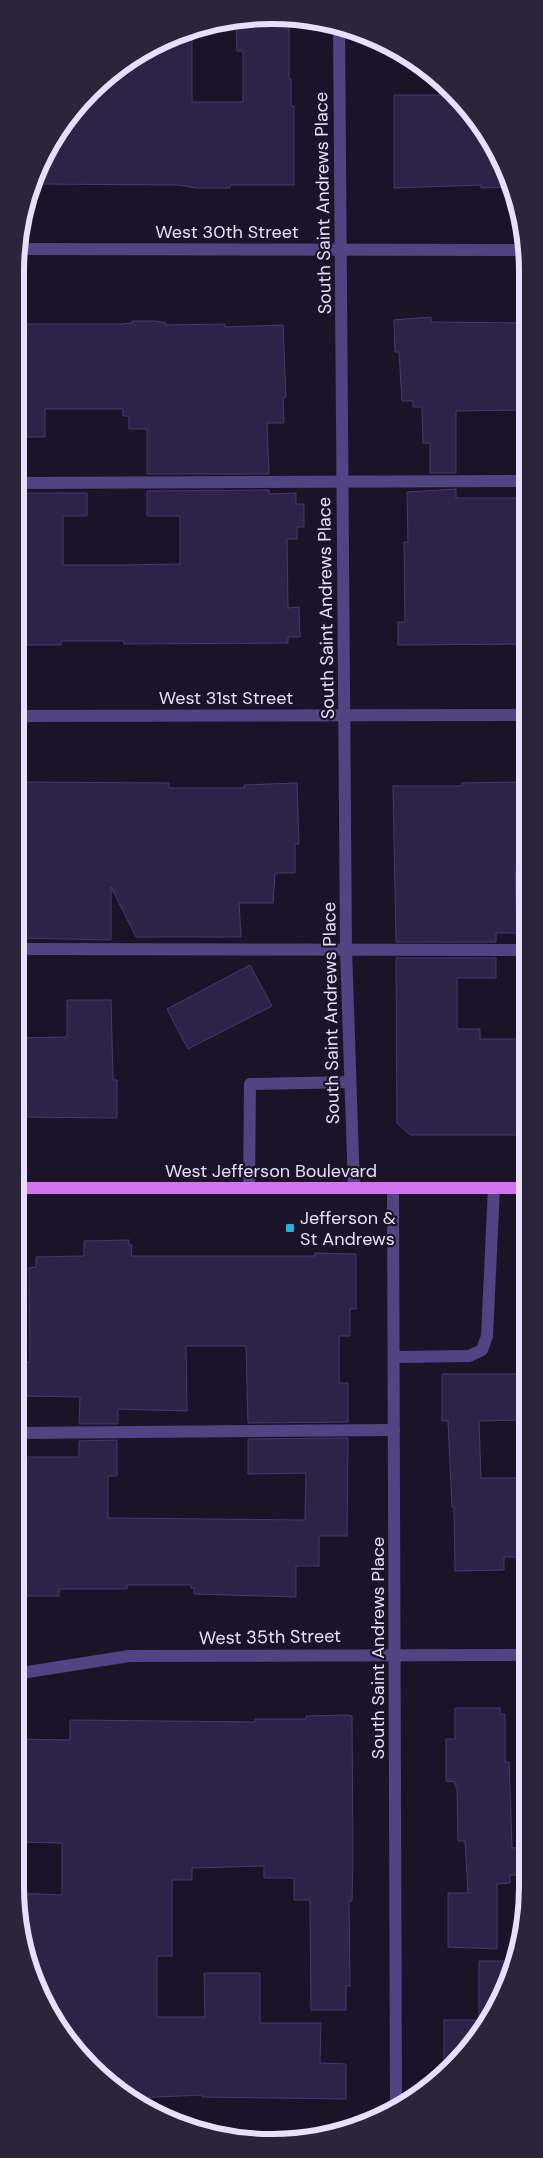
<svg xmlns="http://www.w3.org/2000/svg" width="543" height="2158" viewBox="0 0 543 2158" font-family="'DM Sans',sans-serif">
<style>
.building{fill:#2f2248;stroke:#4b3771}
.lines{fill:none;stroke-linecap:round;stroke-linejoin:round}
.minor{stroke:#504482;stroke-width:12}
.major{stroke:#d373ef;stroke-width:12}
.poi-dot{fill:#21b5e6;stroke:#1b1429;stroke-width:2}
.labels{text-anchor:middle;stroke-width:4.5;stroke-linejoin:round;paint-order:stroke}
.street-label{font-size:18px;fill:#e7dffb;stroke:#1b1429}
.poi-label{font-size:18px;fill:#e7dffb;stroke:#1b1429;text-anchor:start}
.rim{fill:none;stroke:#e7dffb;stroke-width:6}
</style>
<rect width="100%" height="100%" fill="#1b1429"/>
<!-- building -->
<g class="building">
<path d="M 289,18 L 289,79 L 291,79 L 291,106 L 294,106 L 294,185 L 230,185 L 230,188 L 196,188 L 179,185 L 35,184 L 50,143 L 116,68 L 192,30 L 192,102 L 243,102 L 243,51 L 237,51 L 236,22 Z"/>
<path d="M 394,95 L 455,95 L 502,158 L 510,187 L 481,188 L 481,185 L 394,188 Z"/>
<path d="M 431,317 L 431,322 L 526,323 L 526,410 L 456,411 L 456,473 L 430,473 L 430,443 L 423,443 L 422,407 L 413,407 L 413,401 L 402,401 L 399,352 L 395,352 L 394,320 Z"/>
<path d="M 132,321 L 156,321 L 166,323 L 166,325 L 225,324 L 225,327 L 283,325 L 286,397 L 283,398 L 284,423 L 267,423 L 269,474 L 147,474 L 147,429 L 129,429 L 129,416 L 123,416 L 123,409 L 45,409 L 45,437 L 17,437 L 17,324 L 122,324 L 132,323 Z"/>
<path d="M 456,489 L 456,498 L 526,498 L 526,644 L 398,645 L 398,622 L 405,622 L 404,542 L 408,542 L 407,492 Z"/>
<path d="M 269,490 L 269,494 L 296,493 L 296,504 L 304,504 L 304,527 L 297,527 L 297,539 L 287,539 L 288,608 L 299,607 L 300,637 L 288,637 L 288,643 L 124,644 L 124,641 L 61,641 L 61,645 L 17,645 L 17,493 L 87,493 L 87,516 L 63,516 L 63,565 L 124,565 L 180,564 L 180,516 L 147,516 L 147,491 Z"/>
<path d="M 16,782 L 169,783 L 169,788 L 244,788 L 244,785 L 297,783 L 299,844 L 295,844 L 295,873 L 275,873 L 273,903 L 239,903 L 241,937 L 136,937 L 111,887 L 111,940 L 16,938 Z"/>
<path d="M 526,782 L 526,866 L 515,866 L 517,933 L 496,933 L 496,942 L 396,942 L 393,786 L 462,786 L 462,783 Z"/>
<path d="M 396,958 L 496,958 L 496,978 L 457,978 L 457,1029 L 480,1029 L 480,1039 L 526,1039 L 526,1135 L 410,1135 L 397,1123 Z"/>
<path d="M 250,965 L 272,1006 L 188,1049 L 167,1009 Z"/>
<path d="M 67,1000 L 111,1000 L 113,1080 L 117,1080 L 117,1118 L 16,1117 L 16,1038 L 67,1037 Z"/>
<path d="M 129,1240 L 129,1245 L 132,1245 L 131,1256 L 315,1256 L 315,1253 L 356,1254 L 356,1309 L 350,1309 L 350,1336 L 339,1336 L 339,1383 L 348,1383 L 348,1422 L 248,1423 L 246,1346 L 186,1346 L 187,1411 L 118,1409 L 118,1424 L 79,1424 L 80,1397 L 24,1396 L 24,1362 L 30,1362 L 29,1268 L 36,1267 L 36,1257 L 84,1256 L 84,1241 Z"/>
<path d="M 442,1374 L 526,1374 L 526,1420 L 479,1421 L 481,1478 L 526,1478 L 526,1557 L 504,1557 L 504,1570 L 455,1571 L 454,1507 L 452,1507 L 448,1421 L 442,1421 Z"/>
<path d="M 348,1438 L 347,1536 L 319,1536 L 319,1566 L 296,1566 L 296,1597 L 194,1594 L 194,1588 L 191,1588 L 191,1585 L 127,1585 L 127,1589 L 59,1589 L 59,1596 L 23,1596 L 23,1526 L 15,1526 L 16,1474 L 21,1474 L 21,1457 L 79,1457 L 79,1441 L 117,1440 L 117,1476 L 108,1476 L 108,1518 L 305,1520 L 306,1473 L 248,1474 L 248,1439 Z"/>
<path d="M 455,1708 L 500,1708 L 500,1714 L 505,1714 L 505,1762 L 509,1762 L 512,1848 L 526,1847 L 526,1875 L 510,1875 L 510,1883 L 497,1884 L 497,1949 L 448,1947 L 448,1893 L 468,1893 L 465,1841 L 458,1841 L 457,1786 L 455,1786 L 455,1782 L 446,1781 L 446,1739 L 455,1739 Z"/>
<path d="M 348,1715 L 352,1716 L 353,1857 L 352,1901 L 349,1901 L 350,1986 L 346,1986 L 346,2010 L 311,2010 L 310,1900 L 294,1900 L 294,1878 L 264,1878 L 264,1866 L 192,1868 L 192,1880 L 172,1880 L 172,1956 L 157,1956 L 157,2017 L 205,2017 L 204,1973 L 260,1973 L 260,2023 L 321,2023 L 320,2063 L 346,2064 L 346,2099 L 202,2097 L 202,2095 L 134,2098 L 79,2056 L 34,1984 L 16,1893 L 62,1895 L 62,1843 L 15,1842 L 15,1739 L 70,1740 L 70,1720 L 255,1722 L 255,1719 L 306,1719 L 306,1716 Z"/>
<path d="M 479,1961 L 512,1961 L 493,2015 L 444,2071 L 444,2020 L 479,2020 Z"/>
</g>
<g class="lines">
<!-- minor -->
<g class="minor">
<path d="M 339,27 L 346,949 L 354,1188"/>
<path d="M 17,249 L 526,250"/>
<path d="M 17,483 L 526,481"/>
<path d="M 17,716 L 526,715"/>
<path d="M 16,949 L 526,950"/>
<path d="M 249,1187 L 250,1084 L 350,1082"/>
<path d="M 393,1189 L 396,2107"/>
<path d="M 394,1357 L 469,1356 L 482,1350 L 487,1336 L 494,1188"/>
<path d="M 16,1433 L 394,1430"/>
<path d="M 15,1674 L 129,1656 L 526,1655"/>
</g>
<!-- major -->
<path class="major" d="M 16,1188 L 526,1188"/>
</g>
<!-- markers -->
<rect class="poi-dot" x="285" y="1223" width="10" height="10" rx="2.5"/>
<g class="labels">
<!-- street labels -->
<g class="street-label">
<text transform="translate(323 203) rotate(-91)" y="6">South Saint Andrews Place</text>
<text x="227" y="238">West 30th Street</text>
<text transform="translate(326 608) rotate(-91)" y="6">South Saint Andrews Place</text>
<text x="226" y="704">West 31st Street</text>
<text transform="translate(331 1013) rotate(-91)" y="6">South Saint Andrews Place</text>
<text x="271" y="1177">West Jefferson Boulevard</text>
<text transform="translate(270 1637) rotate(-1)" y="6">West 35th Street</text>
<text transform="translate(378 1648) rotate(-90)" y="6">South Saint Andrews Place</text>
</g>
<!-- poi labels -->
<g class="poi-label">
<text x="300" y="1224">Jefferson &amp;<tspan x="300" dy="21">St Andrews</tspan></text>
</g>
</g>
<!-- crop -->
<path d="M0 0H543V2158H0ZM271 24H272A247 247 0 0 1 519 271V1887A247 247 0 0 1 272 2134H271A247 247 0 0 1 24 1887V271A247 247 0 0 1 271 24Z" fill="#2b243a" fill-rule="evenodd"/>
<path class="rim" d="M271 24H272A247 247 0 0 1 519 271V1887A247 247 0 0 1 272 2134H271A247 247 0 0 1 24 1887V271A247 247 0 0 1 271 24Z"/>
</svg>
